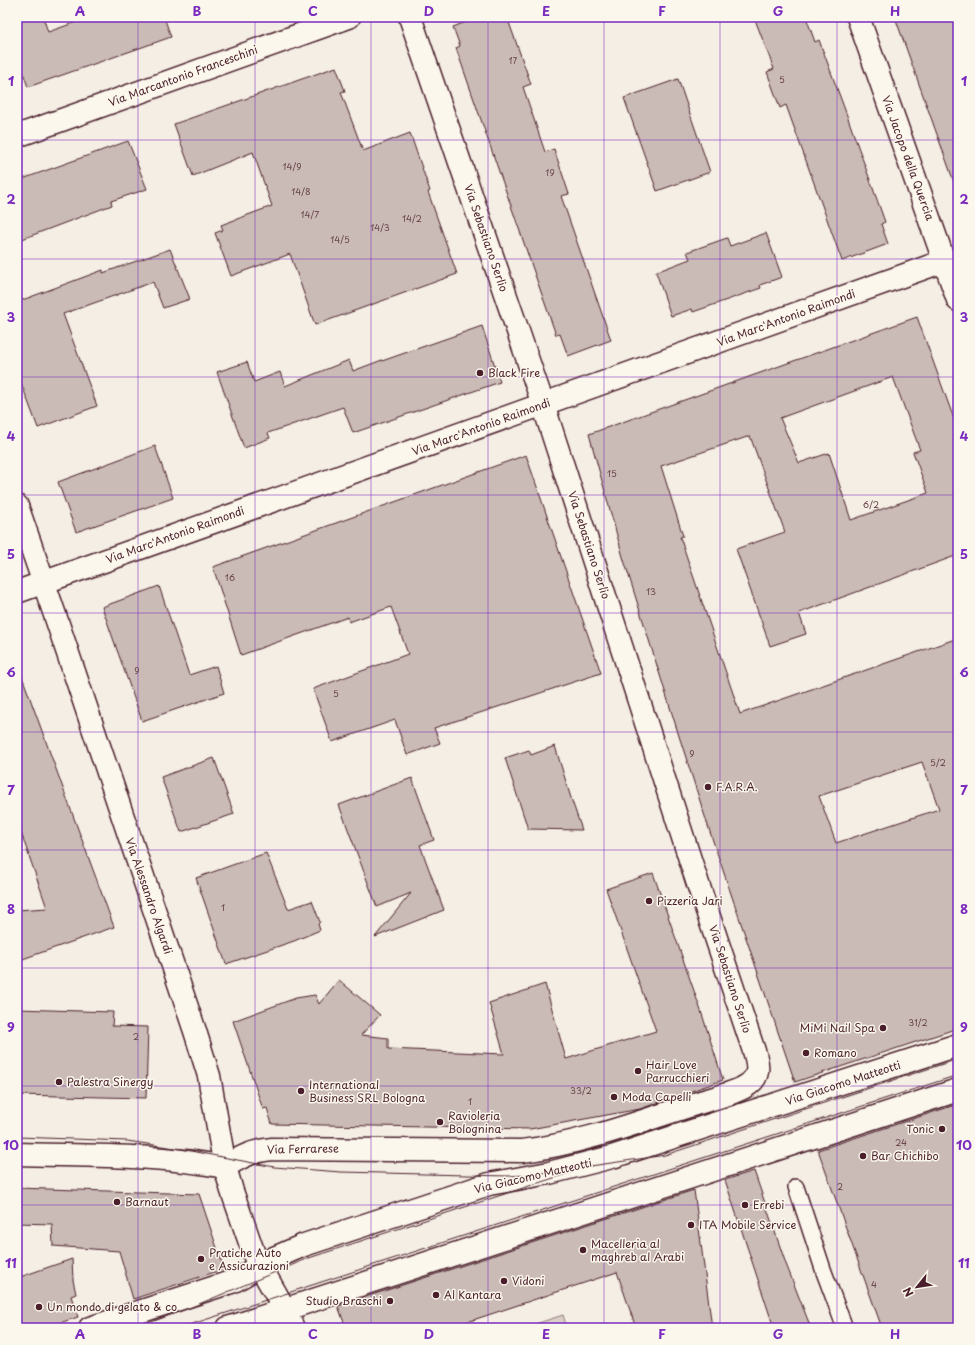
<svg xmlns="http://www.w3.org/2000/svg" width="975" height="1345" viewBox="0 0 975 1345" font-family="'Playpen Sans',sans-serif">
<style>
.green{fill:#dbd0c9;stroke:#92787a}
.building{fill:#cabbb6;stroke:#4a1f2b;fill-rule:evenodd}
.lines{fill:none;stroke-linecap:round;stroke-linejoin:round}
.service-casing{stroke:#4a1f2b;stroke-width:18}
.minor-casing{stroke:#4a1f2b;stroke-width:25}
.tertiary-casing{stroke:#4a1f2b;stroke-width:25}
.secondary-casing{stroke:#4a1f2b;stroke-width:25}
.service{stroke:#fbf7ec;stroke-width:15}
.minor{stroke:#fbf7ec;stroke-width:22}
.tertiary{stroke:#fbf7ec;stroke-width:22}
.secondary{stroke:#fbf7ec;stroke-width:22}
.tram{stroke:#4a1f2b;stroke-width:1}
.grid{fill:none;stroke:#7b2cbf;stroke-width:1;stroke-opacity:0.55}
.poi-dot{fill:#4a1f2b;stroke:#fbf7ec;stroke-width:1.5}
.labels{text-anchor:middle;stroke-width:3;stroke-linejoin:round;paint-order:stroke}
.number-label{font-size:9px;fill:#6a464e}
.street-label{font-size:11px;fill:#4a1f2b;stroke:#fbf7ec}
.poi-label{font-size:11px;fill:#4a1f2b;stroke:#fbf7ec;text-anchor:start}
.neatline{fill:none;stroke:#7b2cbf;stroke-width:1.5}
.grid-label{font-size:13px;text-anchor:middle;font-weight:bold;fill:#7b2cbf}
</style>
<rect width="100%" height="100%" fill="#f4eee4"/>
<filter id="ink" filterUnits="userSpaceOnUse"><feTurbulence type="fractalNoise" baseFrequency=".025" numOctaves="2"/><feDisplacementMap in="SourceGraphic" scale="8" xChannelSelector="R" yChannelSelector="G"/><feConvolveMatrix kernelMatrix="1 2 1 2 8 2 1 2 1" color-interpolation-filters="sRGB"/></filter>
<g filter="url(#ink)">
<!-- green -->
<path class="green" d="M 563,1315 L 567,1328 L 523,1328 Z"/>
<!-- building -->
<g class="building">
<path d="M 17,17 L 43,17 L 48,32 L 91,17 L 164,17 L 171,37 L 28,87 L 17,55 Z"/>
<path d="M 479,17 L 507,17 L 531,84 L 523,87 L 545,152 L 554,149 L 569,194 L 561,196 L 611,340 L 568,356 L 560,334 L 556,335 L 456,48 L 460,46 L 453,27 Z"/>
<path d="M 754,17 L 806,17 L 815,42 L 819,40 L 845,110 L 885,222 L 881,224 L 888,244 L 842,261 L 786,105 L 780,108 L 767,72 L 774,69 Z"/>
<path d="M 895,17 L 958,17 L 958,181 L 954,182 Z"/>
<path d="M 336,67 L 345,91 L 341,92 L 363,151 L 410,133 L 430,191 L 428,192 L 457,274 L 315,325 L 290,254 L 231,276 L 215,233 L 223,230 L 221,225 L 272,206 L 253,152 L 193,176 L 174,124 Z"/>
<path d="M 678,79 L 710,172 L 657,191 L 624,98 Z"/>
<path d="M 128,141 L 147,189 L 111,201 L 112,205 L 17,241 L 17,181 Z"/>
<path d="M 766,233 L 782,277 L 760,285 L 761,288 L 693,312 L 692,309 L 671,316 L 656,272 L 690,259 L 687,252 L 727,238 L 730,246 Z"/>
<path d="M 170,249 L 190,299 L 163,308 L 153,282 L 63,314 L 97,406 L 38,428 L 17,372 L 17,302 L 103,270 L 103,273 Z"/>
<path d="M 917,317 L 958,430 L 958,555 L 799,613 L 806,634 L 770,646 L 736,549 L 785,532 L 750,436 L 661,466 L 683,536 L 680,537 L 740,714 L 958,638 L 958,1028 L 795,1082 L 710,832 L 679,736 L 623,557 L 589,434 ZM 893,377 L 920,450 L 913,452 L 928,493 L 851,520 L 829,453 L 799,463 L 780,418 ZM 922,762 L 939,809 L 836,843 L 819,796 Z"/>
<path d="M 482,326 L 500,382 L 353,433 L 343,407 L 268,433 L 270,438 L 244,448 L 217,372 L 247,362 L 254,382 L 280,372 L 285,386 L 349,360 L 353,371 L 382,360 L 382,361 Z"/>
<path d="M 155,446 L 173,498 L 76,532 L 58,482 Z"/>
<path d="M 526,455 L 601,673 L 434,728 L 440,743 L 407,755 L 395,720 L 332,742 L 313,689 L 408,654 L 391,607 L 349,622 L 348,617 L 241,655 L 213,567 Z"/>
<path d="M 159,586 L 189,675 L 216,666 L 224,693 L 142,721 L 102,607 Z"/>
<path d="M 17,671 L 20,671 L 114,927 L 17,961 L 17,910 L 47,908 L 17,821 Z"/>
<path d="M 555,746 L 571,798 L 582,830 L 528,829 L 505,758 L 529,750 L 531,755 Z"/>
<path d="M 214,758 L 234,814 L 181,832 L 161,777 Z"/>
<path d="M 412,778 L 434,840 L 420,845 L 444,910 L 375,937 L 411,893 L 377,907 L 339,805 Z"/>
<path d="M 266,853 L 288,909 L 312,901 L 320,922 L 318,924 L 320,930 L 294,941 L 226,964 L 196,878 Z"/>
<path d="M 653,873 L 701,1011 L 723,1080 L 640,1109 L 530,1129 L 272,1124 L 267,1108 L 263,1109 L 233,1021 L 296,998 L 315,995 L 319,1004 L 339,980 L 380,1015 L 361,1035 L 388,1038 L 388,1049 L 504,1054 L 489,1003 L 545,984 L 566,1059 L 656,1031 L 606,889 Z"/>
<path d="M 17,1009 L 113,1012 L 112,1026 L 148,1027 L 146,1098 L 17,1095 Z"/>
<path d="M 958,1104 L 958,1328 L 882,1328 L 818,1150 Z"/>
<path d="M 754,1171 L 786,1264 L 811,1328 L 774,1328 L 725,1180 Z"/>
<path d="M 17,1188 L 199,1194 L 224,1269 L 133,1299 L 119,1251 L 53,1246 L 52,1224 L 17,1223 Z"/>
<path d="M 694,1190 L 712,1328 L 636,1328 L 617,1272 L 449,1328 L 346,1328 L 338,1306 Z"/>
<path d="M 72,1259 L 73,1280 L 76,1294 L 71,1296 L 78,1317 L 44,1328 L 17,1328 L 17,1278 Z"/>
</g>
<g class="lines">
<!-- service casing -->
<g class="service-casing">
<path id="service" d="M 796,1187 L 824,1272 L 845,1328"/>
</g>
<!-- minor casing -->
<g class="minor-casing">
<g id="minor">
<path d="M 17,506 L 55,615 L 195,1031 L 209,1076 L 225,1167 L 232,1191 L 255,1257 L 285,1310 L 293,1328"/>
<path d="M 17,592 L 944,261"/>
<path d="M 17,1154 C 85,1156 158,1154 225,1167 C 242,1156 253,1151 272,1149 L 522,1151 C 581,1144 638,1122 695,1104 C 709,1099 738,1093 749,1084 C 760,1076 758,1065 755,1054 L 698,884 L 543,404 L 410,17"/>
</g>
</g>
<!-- tertiary casing -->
<g class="tertiary-casing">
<g id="tertiary">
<path d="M 858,17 L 958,300"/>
<path d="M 17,136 L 349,17"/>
</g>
</g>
<!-- secondary casing -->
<g class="secondary-casing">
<g id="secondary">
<path d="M 90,1328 L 234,1281 L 274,1258 L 304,1245 L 489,1184 L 549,1173 L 612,1157 L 958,1045"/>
<path d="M 228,1328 L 958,1090"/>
</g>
</g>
<!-- service -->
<use href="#service" class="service"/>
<!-- minor -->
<use href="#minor" class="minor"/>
<!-- tertiary -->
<use href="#tertiary" class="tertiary"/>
<!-- secondary -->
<use href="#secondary" class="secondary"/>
<!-- tram -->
<g class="tram">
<path d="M 17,1137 L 127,1141 L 175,1148 L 274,1167 L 341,1172 L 508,1176 L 528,1175 L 646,1158 L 665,1155 L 958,1059"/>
<path d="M 135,1328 L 187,1309 L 309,1258 L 572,1172"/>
<path d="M 180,1328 L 958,1075"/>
</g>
</g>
</g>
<!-- grid -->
<path class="grid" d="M 138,17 L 138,1328M 255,17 L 255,1328M 371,17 L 371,1328M 488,17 L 488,1328M 604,17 L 604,1328M 720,17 L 720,1328M 837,17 L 837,1328M 17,140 L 958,140M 17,259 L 958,259M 17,377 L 958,377M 17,495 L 958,495M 17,613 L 958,613M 17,732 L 958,732M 17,850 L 958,850M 17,968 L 958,968M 17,1086 L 958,1086M 17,1205 L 958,1205"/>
<!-- markers -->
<g class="poi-dot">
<circle cx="480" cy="373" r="4"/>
<circle cx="708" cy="787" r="4"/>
<circle cx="649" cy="901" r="4"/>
<circle cx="883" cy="1028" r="4"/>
<circle cx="806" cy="1053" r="4"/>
<circle cx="638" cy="1071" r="4"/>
<circle cx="59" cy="1082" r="4"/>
<circle cx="301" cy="1091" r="4"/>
<circle cx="614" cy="1097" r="4"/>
<circle cx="440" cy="1122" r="4"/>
<circle cx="942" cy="1129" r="4"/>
<circle cx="863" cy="1156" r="4"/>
<circle cx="117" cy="1202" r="4"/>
<circle cx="745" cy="1205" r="4"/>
<circle cx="691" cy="1225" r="4"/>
<circle cx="583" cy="1250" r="4"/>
<circle cx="201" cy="1259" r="4"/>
<circle cx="504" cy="1281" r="4"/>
<circle cx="436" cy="1295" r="4"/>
<circle cx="390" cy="1301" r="4"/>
<circle cx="39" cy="1307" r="4"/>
</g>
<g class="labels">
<!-- number labels -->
<g class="number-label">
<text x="513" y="64">17</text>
<text x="782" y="83">5</text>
<text x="292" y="170">14/9</text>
<text x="550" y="176">19</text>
<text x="301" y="195">14/8</text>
<text x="310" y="218">14/7</text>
<text x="412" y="222">14/2</text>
<text x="380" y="231">14/3</text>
<text x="340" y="243">14/5</text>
<text x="612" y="477">15</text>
<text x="871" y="508">6/2</text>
<text x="230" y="581">16</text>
<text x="651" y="595">13</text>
<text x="137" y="674">9</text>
<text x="336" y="697">5</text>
<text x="692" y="757">9</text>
<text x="938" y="766">5/2</text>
<text x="223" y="911">1</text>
<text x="918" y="1026">31/2</text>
<text x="136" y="1040">2</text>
<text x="581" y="1094">33/2</text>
<text x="470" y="1105">1</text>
<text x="901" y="1146">24</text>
<text x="840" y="1190">2</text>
<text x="874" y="1288">4</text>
</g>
<!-- street labels -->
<g class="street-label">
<text transform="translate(183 76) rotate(-20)" y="4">Via Marcantonio Franceschini</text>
<text transform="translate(908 158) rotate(70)" y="4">Via Jacopo della Quercia</text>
<text transform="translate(486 238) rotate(71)" y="4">Via Sebastiano Serlio</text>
<text transform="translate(786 318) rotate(-20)" y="4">Via Marc'Antonio Raimondi</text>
<text transform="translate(481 427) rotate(-20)" y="4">Via Marc'Antonio Raimondi</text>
<text transform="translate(175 535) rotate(-20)" y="4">Via Marc'Antonio Raimondi</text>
<text transform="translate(589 545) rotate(72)" y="4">Via Sebastiano Serlio</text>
<text transform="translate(149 896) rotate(71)" y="4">Via Alessandro Algardi</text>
<text transform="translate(730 979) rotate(72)" y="4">Via Sebastiano Serlio</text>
<text transform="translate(843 1083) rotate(-18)" y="4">Via Giacomo Matteotti</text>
<text transform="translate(303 1149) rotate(-1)" y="4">Via Ferrarese</text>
<text transform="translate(533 1176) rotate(-13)" y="4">Via Giacomo Matteotti</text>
</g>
<!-- poi labels -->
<g class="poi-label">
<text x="488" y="377">Black Fire</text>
<text x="716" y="791">F.A.R.A.</text>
<text x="657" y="905">Pizzeria Jari</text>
<text x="875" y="1032" text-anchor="end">MiMi Nail Spa</text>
<text x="814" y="1057">Romano</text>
<text x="646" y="1069">Hair Love<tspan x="646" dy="13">Parrucchieri</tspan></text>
<text x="67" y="1086">Palestra Sinergy</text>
<text x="309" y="1089">International<tspan x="309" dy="13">Business SRL Bologna</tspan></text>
<text x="622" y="1101">Moda Capelli</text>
<text x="448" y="1120">Ravioleria<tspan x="448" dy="13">Bolognina</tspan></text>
<text x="934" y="1133" text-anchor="end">Tonic</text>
<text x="871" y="1160">Bar Chichibo</text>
<text x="125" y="1206">Barnaut</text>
<text x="753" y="1209">Errebi</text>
<text x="699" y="1229">ITA Mobile Service</text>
<text x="591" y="1248">Macelleria al<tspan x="591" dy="13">maghreb al Arabi</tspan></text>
<text x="209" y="1257">Pratiche Auto<tspan x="209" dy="13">e Assicurazioni</tspan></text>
<text x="512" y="1285">Vidoni</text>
<text x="444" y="1299">Al Kantara</text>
<text x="382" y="1305" text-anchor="end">Studio Braschi</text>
<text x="47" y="1311">Un mondo di gelato &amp; co</text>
</g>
</g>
<!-- margin -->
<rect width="975" height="1345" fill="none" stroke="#fbf7ec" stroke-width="44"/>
<!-- north arrow -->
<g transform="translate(917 1287) rotate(240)" stroke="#fbf7ec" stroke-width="3" paint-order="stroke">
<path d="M0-3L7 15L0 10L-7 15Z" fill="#4a1f2b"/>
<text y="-6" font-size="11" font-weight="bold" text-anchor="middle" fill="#4a1f2b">N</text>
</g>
<rect x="22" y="22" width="931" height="1301" class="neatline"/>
<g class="grid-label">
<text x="80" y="16">A</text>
<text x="197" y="16">B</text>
<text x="313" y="16">C</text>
<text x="429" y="16">D</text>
<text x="546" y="16">E</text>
<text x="662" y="16">F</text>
<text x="778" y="16">G</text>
<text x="895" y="16">H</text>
<text x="11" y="86">1</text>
<text x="964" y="86">1</text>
<text x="11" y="204">2</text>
<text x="964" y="204">2</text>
<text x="11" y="322">3</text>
<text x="964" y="322">3</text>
<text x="11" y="441">4</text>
<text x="964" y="441">4</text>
<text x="11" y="559">5</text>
<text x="964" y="559">5</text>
<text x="11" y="677">6</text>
<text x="964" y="677">6</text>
<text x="11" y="795">7</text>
<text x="964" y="795">7</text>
<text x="11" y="914">8</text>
<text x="964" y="914">8</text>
<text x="11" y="1032">9</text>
<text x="964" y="1032">9</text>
<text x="11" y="1150">10</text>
<text x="964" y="1150">10</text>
<text x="11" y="1268">11</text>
<text x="964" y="1268">11</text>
<text x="80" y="1339">A</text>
<text x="197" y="1339">B</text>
<text x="313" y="1339">C</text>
<text x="429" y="1339">D</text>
<text x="546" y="1339">E</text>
<text x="662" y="1339">F</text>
<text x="778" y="1339">G</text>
<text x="895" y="1339">H</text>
</g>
</svg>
